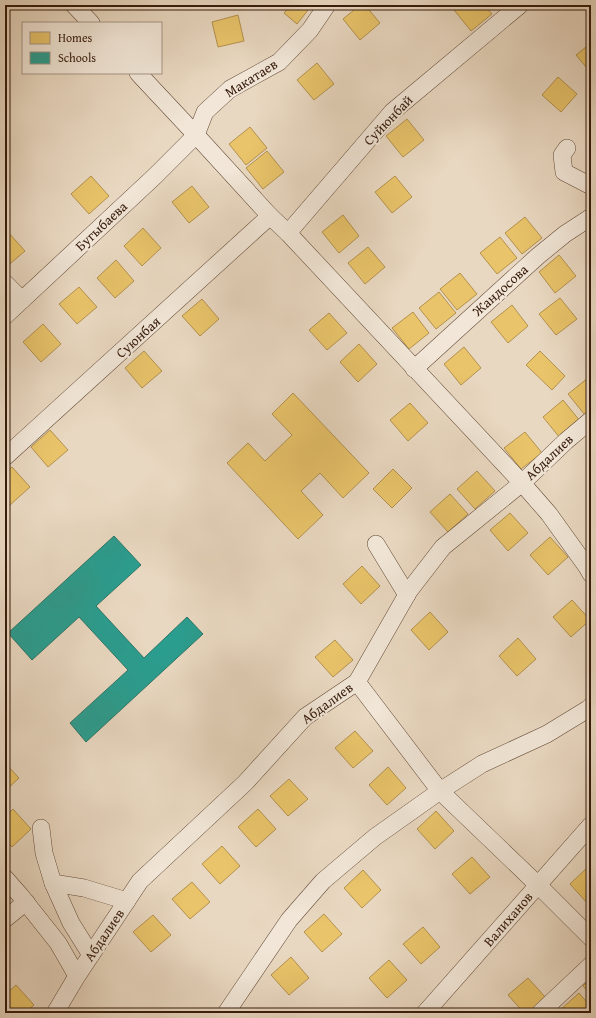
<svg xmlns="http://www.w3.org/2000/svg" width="596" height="1018" viewBox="0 0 596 1018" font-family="'Gentium Book Plus',serif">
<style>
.homes{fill:#e9c46a;stroke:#b3914e}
.schools{fill:#2a9d8f;stroke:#2e7667}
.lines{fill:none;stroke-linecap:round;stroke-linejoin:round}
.minor-casing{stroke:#634a38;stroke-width:18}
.minor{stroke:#f1e6d7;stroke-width:17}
.labels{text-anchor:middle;stroke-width:4;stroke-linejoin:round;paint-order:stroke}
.street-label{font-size:14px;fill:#361b0b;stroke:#f1e6d7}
</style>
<rect width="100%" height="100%" fill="#e9d8c1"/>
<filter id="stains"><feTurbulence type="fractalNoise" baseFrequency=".005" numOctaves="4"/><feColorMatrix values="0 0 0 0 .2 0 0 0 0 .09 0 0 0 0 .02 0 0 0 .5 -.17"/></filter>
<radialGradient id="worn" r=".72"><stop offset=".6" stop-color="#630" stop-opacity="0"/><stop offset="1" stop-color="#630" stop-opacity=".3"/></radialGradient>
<!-- homes -->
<g class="homes">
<path d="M 291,5 L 312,5 L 297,24 L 284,13 Z"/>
<path d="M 360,5 L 365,5 L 380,23 L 360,40 L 343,19 Z"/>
<path d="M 460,5 L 484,5 L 492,14 L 471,31 L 454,10 Z"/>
<path d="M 238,15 L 244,41 L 218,47 L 212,22 Z"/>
<path d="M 591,43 L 591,73 L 576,55 Z"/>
<path d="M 317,63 L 334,84 L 314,100 L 297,80 Z"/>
<path d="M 558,77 L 577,94 L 561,112 L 542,95 Z"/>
<path d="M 407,119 L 424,140 L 403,157 L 386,136 Z"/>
<path d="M 250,127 L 267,148 L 246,165 L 229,144 Z"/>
<path d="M 267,151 L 284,172 L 263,189 L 246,168 Z"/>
<path d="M 91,176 L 109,196 L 89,214 L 71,194 Z"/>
<path d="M 395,176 L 412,197 L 392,213 L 375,192 Z"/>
<path d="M 192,186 L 209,207 L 189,223 L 172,202 Z"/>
<path d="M 343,215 L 359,236 L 339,253 L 322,232 Z"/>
<path d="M 525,217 L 542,238 L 522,254 L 505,233 Z"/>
<path d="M 143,228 L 161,248 L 142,266 L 124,246 Z"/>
<path d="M 7,231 L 25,251 L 5,268 L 5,232 Z"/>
<path d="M 500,237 L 517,258 L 497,274 L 480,253 Z"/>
<path d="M 368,247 L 385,267 L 365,284 L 348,263 Z"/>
<path d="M 559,255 L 576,276 L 555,293 L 539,272 Z"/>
<path d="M 116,260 L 134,281 L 115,298 L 97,278 Z"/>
<path d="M 460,273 L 477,294 L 457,310 L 440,289 Z"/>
<path d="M 79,287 L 97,307 L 77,324 L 59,304 Z"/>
<path d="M 439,292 L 456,313 L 436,329 L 419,308 Z"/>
<path d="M 560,298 L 577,319 L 556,335 L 539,314 Z"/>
<path d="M 202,299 L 219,319 L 200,336 L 182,316 Z"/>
<path d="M 512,305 L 528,326 L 508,343 L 491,322 Z"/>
<path d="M 413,312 L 429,333 L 409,349 L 392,328 Z"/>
<path d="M 329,313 L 347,333 L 327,350 L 309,330 Z"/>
<path d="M 43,324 L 61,344 L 41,362 L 23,342 Z"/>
<path d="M 359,344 L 377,364 L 358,382 L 340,362 Z"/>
<path d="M 464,347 L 481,368 L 461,385 L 444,364 Z"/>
<path d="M 144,351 L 162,371 L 142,388 L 125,368 Z"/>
<path d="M 540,351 L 565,376 L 552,390 L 526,365 Z"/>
<path d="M 588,378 L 591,381 L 591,410 L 585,415 L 568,394 Z"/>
<path d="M 293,393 L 369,473 L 343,498 L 320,473 L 301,491 L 323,515 L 298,539 L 227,463 L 248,443 L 265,461 L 292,435 L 272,414 Z"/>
<path d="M 563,400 L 580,421 L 560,438 L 543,417 Z"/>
<path d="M 410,403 L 428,423 L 408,441 L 390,420 Z"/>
<path d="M 50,430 L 68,450 L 48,467 L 31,447 Z"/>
<path d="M 525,432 L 542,453 L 521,469 L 504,448 Z"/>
<path d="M 12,467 L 30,487 L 10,505 L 5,499 L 5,473 Z"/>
<path d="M 393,469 L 412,488 L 392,508 L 373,489 Z"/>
<path d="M 477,471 L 495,491 L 475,509 L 457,489 Z"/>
<path d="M 450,494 L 468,514 L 448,532 L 430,512 Z"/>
<path d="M 510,513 L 528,533 L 508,551 L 490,530 Z"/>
<path d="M 550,537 L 568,557 L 548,575 L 530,555 Z"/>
<path d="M 362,566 L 380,586 L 361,604 L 343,584 Z"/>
<path d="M 572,600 L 590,620 L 571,637 L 553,617 Z"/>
<path d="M 430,612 L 448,632 L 429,650 L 411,630 Z"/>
<path d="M 518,638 L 536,659 L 517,676 L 499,656 Z"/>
<path d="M 335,640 L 353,660 L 333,677 L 315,657 Z"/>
<path d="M 355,731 L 373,751 L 353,768 L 335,748 Z"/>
<path d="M 5,763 L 19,778 L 5,791 Z"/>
<path d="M 388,767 L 406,788 L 387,805 L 369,785 Z"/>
<path d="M 289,779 L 308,799 L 288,816 L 270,796 Z"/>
<path d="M 13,809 L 31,829 L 12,847 L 5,839 L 5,817 Z"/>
<path d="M 258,809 L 276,829 L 256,847 L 238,827 Z"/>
<path d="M 436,811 L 454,831 L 435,849 L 417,829 Z"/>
<path d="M 222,846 L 240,866 L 220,884 L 202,864 Z"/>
<path d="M 472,857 L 490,877 L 470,894 L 452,874 Z"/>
<path d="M 589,866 L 591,868 L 591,901 L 588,904 L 570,884 Z"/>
<path d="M 363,870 L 381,890 L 362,908 L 344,888 Z"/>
<path d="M 192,882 L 210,902 L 190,919 L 172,899 Z"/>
<path d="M 324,914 L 342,934 L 322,952 L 304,932 Z"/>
<path d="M 153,915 L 171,935 L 151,952 L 133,932 Z"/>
<path d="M 423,927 L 440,947 L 421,964 L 403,944 Z"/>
<path d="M 291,957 L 309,978 L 289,995 L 271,975 Z"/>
<path d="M 389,960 L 407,980 L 387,998 L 369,978 Z"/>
<path d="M 528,978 L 546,998 L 529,1013 L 524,1013 L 508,995 Z"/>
<path d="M 591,978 L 591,995 L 583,986 Z"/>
<path d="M 16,985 L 34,1005 L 25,1013 L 5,1013 L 5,995 Z"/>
<path d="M 579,993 L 591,1007 L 591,1013 L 561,1013 L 559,1011 Z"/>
</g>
<!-- schools -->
<path class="schools" d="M 114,536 L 141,565 L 96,606 L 144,658 L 187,617 L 203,634 L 86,742 L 70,723 L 128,670 L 79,617 L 32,660 L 8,633 Z"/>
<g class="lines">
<!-- minor casing -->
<g class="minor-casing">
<g id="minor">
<path d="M 74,5 L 91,23"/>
<path d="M 138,73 L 196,135 L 270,216 L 288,233 L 522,483 L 549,514 L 587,567 L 591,574"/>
<path d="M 567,148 L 562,155 L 564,172 L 591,186"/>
<path d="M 288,233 L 392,112 L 520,5"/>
<path d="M 5,283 L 22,300"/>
<path d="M 5,316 L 155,176 L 196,135 L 205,112 L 230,89 L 279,62 L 310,30 L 327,5"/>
<path d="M 414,369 L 538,256 L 565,234 L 591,217"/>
<path d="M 5,457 L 270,216"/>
<path d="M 376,544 L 407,595"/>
<path d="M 357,682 L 440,791 L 538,885 L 591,938"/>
<path d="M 41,828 L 44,853 L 53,883 L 84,888 L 127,901"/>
<path d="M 5,878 L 20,895 L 58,943 L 77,976"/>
<path d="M 53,883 L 71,923 L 91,955"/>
<path d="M 5,919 L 26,902"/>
<path d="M 55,1013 L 77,976 L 140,881 L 245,783 L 305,717 L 357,682 L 409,591 L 443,547 L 522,483 L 566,441 L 591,420"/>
<path d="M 226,1013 L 289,920 L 323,881 L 375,837 L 440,791 L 482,764 L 547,734 L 588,709 L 591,706"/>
<path d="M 425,1013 L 591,825"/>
<path d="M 540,1013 L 591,965"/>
</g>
</g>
<!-- minor -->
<use href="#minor" class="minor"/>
</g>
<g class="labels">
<!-- street labels -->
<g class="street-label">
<text transform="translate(251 78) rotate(-32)" y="5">Макатаев</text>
<text transform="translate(388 120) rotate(-46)" y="5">Суйюнбай</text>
<text transform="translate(101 226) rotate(-43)" y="5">Бугыбаева</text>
<text transform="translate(500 290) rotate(-42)" y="5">Жандосова</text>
<text transform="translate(138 337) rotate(-42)" y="5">Суюнбая</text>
<text transform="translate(549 457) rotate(-43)" y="5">Абдалиев</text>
<text transform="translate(327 703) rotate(-36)" y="5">Абдалиев</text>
<text transform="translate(508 919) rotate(-49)" y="5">Валиханов</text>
<text transform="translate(104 935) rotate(-56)" y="5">Абдалиев</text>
</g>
</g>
<!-- margin -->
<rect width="596" height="1018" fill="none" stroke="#e9d8c1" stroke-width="20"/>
<rect x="6" y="6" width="584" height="1006" fill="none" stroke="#361b0b" stroke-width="2"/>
<rect x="10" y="10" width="576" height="998" fill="none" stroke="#361b0b"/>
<!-- legend -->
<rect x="22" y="22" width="140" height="52" fill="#f1e6d7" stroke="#a69585"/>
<rect x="30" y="32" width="20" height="12" fill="#e9c46a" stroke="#a69585"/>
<text x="58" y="42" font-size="12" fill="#361b0b">Homes</text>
<rect x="30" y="52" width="20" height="12" fill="#2a9d8f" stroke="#a69585"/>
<text x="58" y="62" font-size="12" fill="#361b0b">Schools</text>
<rect width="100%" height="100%" filter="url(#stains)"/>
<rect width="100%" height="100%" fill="url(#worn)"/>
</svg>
